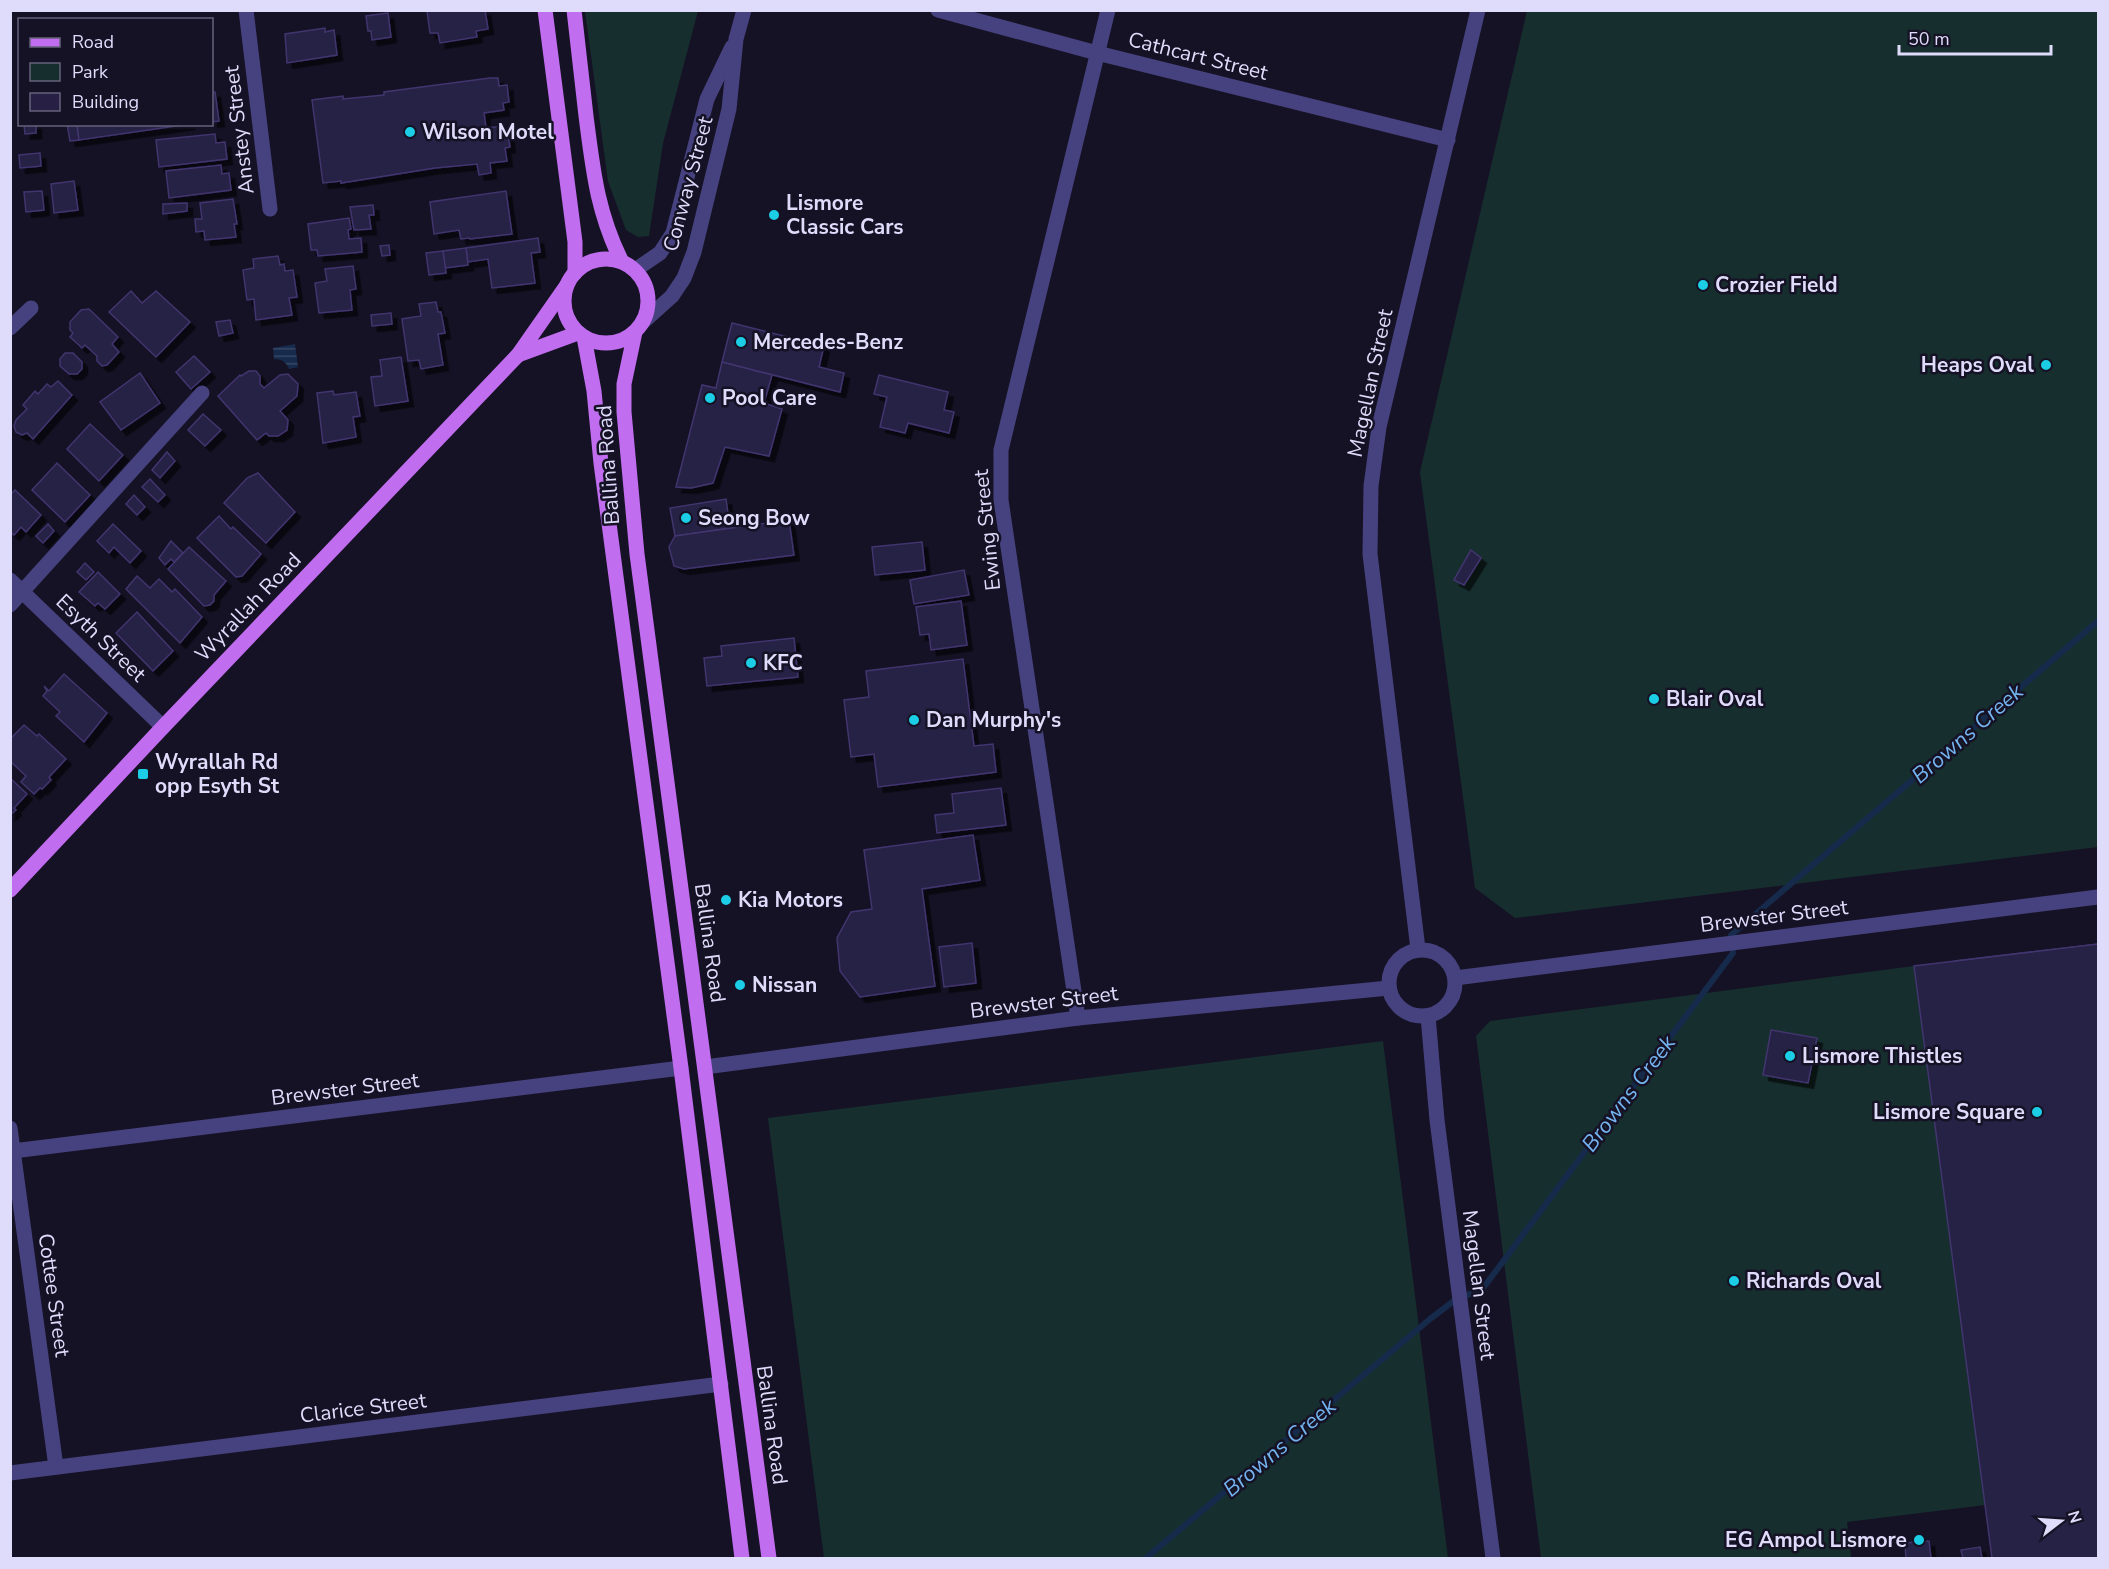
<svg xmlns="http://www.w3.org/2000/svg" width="2109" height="1569" viewBox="0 0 2109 1569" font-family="'Nunito Sans',sans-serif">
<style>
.green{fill:#162f2e}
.water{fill:url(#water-rules)}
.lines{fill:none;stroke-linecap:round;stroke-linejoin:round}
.stream{stroke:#162a4b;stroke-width:6}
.building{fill:#282044;stroke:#41356e;stroke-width:1.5;filter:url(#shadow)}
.minor{stroke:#46427f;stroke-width:15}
.major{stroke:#c16def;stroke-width:15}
.poi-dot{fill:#1bcee6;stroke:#161225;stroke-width:2}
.labels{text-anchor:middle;stroke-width:5;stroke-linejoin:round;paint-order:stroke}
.street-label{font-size:21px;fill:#dfdbfb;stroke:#161225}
.poi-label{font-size:21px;font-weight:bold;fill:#dfdbfb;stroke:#161225;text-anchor:start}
.water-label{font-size:22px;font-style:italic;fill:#74b4f0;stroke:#161225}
</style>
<defs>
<pattern id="water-rules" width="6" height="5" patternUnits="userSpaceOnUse" patternTransform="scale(1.5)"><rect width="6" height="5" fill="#162a4b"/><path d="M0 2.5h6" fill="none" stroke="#374866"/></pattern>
<filter id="shadow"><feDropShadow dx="5.5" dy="5.5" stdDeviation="0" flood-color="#0009"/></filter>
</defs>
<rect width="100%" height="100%" fill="#161225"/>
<!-- green -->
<g class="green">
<path d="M 585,11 L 698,11 L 663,143 L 649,236 L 638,237 L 626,230 L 608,181 Z"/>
<path d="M 1527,11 L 2098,11 L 2098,847 L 1515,918 L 1475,888 L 1420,472 Z"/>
<path d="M 1914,966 L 1985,1505 L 1847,1522 L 1851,1558 L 1541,1558 L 1476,1036 L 1490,1021 Z"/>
<path d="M 1383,1041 L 1448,1558 L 824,1558 L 768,1118 Z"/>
</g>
<!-- water -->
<path class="water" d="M 295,344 L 298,367 L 289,369 C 286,362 282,359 274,359 L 273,348 Z"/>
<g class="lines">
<!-- stream -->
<path class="stream" d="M 1146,1558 L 1430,1319 L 1459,1297 L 1481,1291 L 1733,953 L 1731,935 L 2098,621"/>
</g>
<!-- building -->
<g class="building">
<path d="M 485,10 L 488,29 L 476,31 L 477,37 L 440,43 L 438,33 L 430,33 L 427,11 Z"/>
<path d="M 388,13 L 391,37 L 372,40 L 371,31 L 368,31 L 366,16 Z"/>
<path d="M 325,28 L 325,32 L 334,30 L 337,55 L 287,63 L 285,34 Z"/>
<path d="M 490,78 L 498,78 L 499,86 L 507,85 L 509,102 L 503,103 L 504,110 L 484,113 L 486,128 L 504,126 L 506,135 L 508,134 L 510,147 L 505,148 L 507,161 L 490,163 L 491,173 L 479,175 L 477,164 L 435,168 L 341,183 L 341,181 L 323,183 L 312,100 L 343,96 L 343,99 L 384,95 L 384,92 Z"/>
<path d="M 212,92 L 215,92 L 219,121 L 212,122 Z"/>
<path d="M 24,124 L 36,124 L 36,133 L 25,134 Z"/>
<path d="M 67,124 L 77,124 L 79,140 L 70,141 Z"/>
<path d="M 77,124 L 190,124 L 79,140 Z"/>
<path d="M 215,134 L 216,143 L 225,142 L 227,159 L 159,167 L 156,140 Z"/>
<path d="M 40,153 L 41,166 L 20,168 L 19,155 Z"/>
<path d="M 221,165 L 222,174 L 229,173 L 231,190 L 169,198 L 166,171 Z"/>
<path d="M 74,181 L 78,210 L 54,213 L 51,184 Z"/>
<path d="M 42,191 L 44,210 L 26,212 L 24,192 Z"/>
<path d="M 506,191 L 512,234 L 470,239 L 469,238 L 461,239 L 459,230 L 434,234 L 430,202 Z"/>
<path d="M 233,199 L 237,224 L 234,224 L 236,237 L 205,240 L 204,231 L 196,232 L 195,219 L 202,219 L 200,203 Z"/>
<path d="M 187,203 L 187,211 L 163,214 L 163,204 Z"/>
<path d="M 373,205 L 374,215 L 369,215 L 371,229 L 354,230 L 350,207 Z"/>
<path d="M 349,218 L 351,229 L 348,230 L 349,239 L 361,238 L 362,252 L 318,256 L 317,250 L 311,250 L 308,224 Z"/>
<path d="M 538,238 L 540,252 L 531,253 L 535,283 L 492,288 L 488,259 L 468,262 L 466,248 Z"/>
<path d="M 389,245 L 390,255 L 382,256 L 380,246 Z"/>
<path d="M 466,248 L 468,265 L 445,268 L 443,251 Z"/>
<path d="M 443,251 L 446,273 L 429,275 L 426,253 Z"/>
<path d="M 278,256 L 280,265 L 284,264 L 285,271 L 293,270 L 297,297 L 289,298 L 292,315 L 256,320 L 254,299 L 247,300 L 243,270 L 254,268 L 253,259 Z"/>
<path d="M 353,266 L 356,289 L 350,290 L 352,310 L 319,313 L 315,283 L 327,281 L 325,269 Z"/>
<path d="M 131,291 L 142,303 L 156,291 L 190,322 L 156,357 L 109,312 Z"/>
<path d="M 436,302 L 438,312 L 441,312 L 445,333 L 438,334 L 443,365 L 421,369 L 419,360 L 408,361 L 402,319 L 421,316 L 419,304 Z"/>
<path d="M 89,309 L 118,337 L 112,344 L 119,352 L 107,365 L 102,366 L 97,361 L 97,356 L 85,345 L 82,348 L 70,337 L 73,333 L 70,330 L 70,322 L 81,310 Z"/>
<path d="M 391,313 L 392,324 L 372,326 L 371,315 Z"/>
<path d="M 230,320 L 233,333 L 219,336 L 216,322 Z"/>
<path d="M 732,323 L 824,346 L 819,367 L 844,373 L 840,392 L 722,362 Z"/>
<path d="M 65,353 L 73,353 L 82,362 L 82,369 L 77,374 L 69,374 L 60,366 L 60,359 Z"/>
<path d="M 194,356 L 210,372 L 191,389 L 176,372 Z"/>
<path d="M 401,357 L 408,401 L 375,406 L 371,377 L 382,376 L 380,360 Z"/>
<path d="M 722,362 L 772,375 L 764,403 L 782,409 L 769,456 L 725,447 L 713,483 L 691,488 L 676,487 L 702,385 L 716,388 Z"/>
<path d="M 249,371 L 256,371 L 260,376 L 260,384 L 264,388 L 280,375 L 288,374 L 298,384 L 297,396 L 280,411 L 288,420 L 287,430 L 278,436 L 269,436 L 266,433 L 257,440 L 218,396 L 240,375 L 241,376 Z"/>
<path d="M 140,373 L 160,403 L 121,430 L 100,402 Z"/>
<path d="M 879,375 L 948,392 L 944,410 L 954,412 L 949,433 L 908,423 L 905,433 L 880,427 L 887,397 L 874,394 Z"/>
<path d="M 58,381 L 72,395 L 33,439 L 27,433 L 22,435 L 16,432 L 14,426 L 16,420 L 27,409 L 23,405 L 35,391 L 38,394 L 47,384 L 51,387 Z"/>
<path d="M 333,391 L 334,395 L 356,392 L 360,416 L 353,417 L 356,437 L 323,443 L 317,393 Z"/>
<path d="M 203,414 L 221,430 L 205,446 L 188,430 Z"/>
<path d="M 90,424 L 123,455 L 99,481 L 67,449 Z"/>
<path d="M 167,452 L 175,461 L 160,478 L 152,470 Z"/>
<path d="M 57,463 L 90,495 L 65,522 L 32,490 Z"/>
<path d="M 258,473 L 295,512 L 266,543 L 224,503 L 247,478 Z"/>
<path d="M 150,479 L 165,495 L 158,502 L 142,487 Z"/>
<path d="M 15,490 L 41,515 L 26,532 L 21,527 L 14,535 L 10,532 L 10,495 Z"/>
<path d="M 134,495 L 145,507 L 137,515 L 126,504 Z"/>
<path d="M 726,499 L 730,528 L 675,536 L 670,508 Z"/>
<path d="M 219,516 L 231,529 L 233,527 L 261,554 L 242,576 L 236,577 L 197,538 Z"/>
<path d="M 789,520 L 794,555 L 684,569 L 674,566 L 669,547 L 675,536 Z"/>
<path d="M 48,524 L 54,531 L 43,543 L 36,536 Z"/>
<path d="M 113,524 L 141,551 L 130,563 L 114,547 L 109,553 L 97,541 Z"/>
<path d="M 171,541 L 183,553 L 174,562 L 171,559 L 165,565 L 159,558 Z"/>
<path d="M 922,542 L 925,570 L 875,575 L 872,547 Z"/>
<path d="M 189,547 L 226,581 L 214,595 L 214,601 L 210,605 L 204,606 L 168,569 Z"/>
<path d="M 1471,550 L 1481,558 L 1464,585 L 1454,580 Z"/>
<path d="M 85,563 L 94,572 L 86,580 L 77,572 Z"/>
<path d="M 964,570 L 969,595 L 914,604 L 910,580 Z"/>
<path d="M 98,572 L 120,594 L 105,609 L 98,603 L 95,606 L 79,592 Z"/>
<path d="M 137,576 L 150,588 L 159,579 L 172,592 L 175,589 L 202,617 L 180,643 L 126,589 Z"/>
<path d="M 961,601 L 967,645 L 931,650 L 929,634 L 920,635 L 916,607 Z"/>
<path d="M 137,612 L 173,651 L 153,671 L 116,633 Z"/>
<path d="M 794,638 L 798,677 L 707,686 L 704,658 L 722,656 L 721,646 Z"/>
<path d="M 963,659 L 974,746 L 993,744 L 996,772 L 878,787 L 874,754 L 851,757 L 844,700 L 869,697 L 866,671 Z"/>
<path d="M 64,674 L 107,713 L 84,742 L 56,716 L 60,712 L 43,696 L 47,691 L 44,686 L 49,691 Z"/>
<path d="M 24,725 L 37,736 L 39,734 L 66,759 L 49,777 L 51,780 L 42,789 L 40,788 L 34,794 L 21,782 L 26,776 L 10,761 L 10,739 Z"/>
<path d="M 10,778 L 27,794 L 14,808 L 16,810 L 10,815 Z"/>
<path d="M 1001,788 L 1006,825 L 937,833 L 935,815 L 954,813 L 952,794 Z"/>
<path d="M 973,835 L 980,880 L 922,889 L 935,986 L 860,997 L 840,971 L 837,938 L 851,912 L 872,909 L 864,850 Z"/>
<path d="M 972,943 L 976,983 L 944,987 L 939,947 Z"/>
<path d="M 2098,944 L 2098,1558 L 2009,1558 L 1995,1464 L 2058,1455 L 2028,1263 L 1996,1268 L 1955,961 Z"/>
<path d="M 2098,944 L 2098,1558 L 1992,1558 L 1914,966 Z"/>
<path d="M 1771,1030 L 1817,1038 L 1808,1083 L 1763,1075 Z"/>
<path d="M 1929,1541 L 1931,1558 L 1906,1558 L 1905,1543 Z"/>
<path d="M 1980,1547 L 1982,1558 L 1963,1558 L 1961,1550 Z"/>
</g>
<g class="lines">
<!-- minor -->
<g class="minor">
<path d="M 246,10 L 270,209"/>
<path d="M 938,10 L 1097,53 L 1448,140"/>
<path d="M 635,270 L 660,253 L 673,233 L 707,99 L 732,47"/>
<path d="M 642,323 L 672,296 L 684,278 L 694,252 L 729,109 L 736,39 L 744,10"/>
<path d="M 10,328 L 31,308"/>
<path d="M 10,580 L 163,727"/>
<path d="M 10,605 L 202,393"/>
<path d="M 1418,949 L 1370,554 L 1371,486 L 1379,427 L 1478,10"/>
<circle cx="1422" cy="983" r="33"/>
<path d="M 1455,978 L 2098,897"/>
<path d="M 1428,1016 L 1437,1120 L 1493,1558"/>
<path d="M 1078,1018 L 1001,500 L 1001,450 L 1108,10"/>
<path d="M 705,1067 L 1078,1018 L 1389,988"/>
<path d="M 10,1128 L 56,1467"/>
<path d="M 13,1151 L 681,1068"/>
<path d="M 10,1473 L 721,1384"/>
</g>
<!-- major -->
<g class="major">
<path d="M 545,10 L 575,242 L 575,273"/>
<path d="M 574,10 C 578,46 582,81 586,116 C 593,170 597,212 622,262"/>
<circle cx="606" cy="301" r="42"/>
<path d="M 635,332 L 624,384 L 624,412 L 637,554 L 769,1558"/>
<path d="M 584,337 L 594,391 L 601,463 L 681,1068 L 742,1558"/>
<path d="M 518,355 L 578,333"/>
<path d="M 10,890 L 163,727 L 518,355 L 567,285"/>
</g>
</g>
<!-- markers -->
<g class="poi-dot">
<circle cx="410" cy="132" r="6"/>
<circle cx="774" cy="215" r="6"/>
<circle cx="1703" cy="285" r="6"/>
<circle cx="741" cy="342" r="6"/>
<circle cx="2046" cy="365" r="6"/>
<circle cx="710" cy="398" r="6"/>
<circle cx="686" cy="518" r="6"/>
<circle cx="751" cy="663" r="6"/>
<circle cx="1654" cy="699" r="6"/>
<circle cx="914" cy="720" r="6"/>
<rect x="137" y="768" width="12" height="12" rx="3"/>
<circle cx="726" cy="900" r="6"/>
<circle cx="740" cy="985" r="6"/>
<circle cx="1790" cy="1056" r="6"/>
<circle cx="2037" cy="1112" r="6"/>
<circle cx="1734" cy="1281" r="6"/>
<circle cx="1919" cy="1540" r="6"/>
</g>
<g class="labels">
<!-- street labels -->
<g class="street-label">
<text transform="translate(1198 56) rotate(14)" y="7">Cathcart Street</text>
<text transform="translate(239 130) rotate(-97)" y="7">Anstey Street</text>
<text transform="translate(688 184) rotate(-75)" y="7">Conway Street</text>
<text transform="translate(1370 383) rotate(-78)" y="7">Magellan Street</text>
<text transform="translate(608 465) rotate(-94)" y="7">Ballina Road</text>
<text transform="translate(987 530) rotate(-96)" y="7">Ewing Street</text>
<text transform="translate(248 607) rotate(-46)" y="7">Wyrallah Road</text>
<text transform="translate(101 638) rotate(44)" y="7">Esyth Street</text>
<text transform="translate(1774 916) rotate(-7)" y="7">Brewster Street</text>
<text transform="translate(710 943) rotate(82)" y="7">Ballina Road</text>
<text transform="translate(1044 1002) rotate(-7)" y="7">Brewster Street</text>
<text transform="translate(345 1089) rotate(-7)" y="7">Brewster Street</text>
<text transform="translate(1479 1285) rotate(83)" y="7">Magellan Street</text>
<text transform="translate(54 1295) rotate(82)" y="7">Cottee Street</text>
<text transform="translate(363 1408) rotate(-7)" y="7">Clarice Street</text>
<text transform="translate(772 1425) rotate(82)" y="7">Ballina Road</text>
</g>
<!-- poi labels -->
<g class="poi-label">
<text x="422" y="139">Wilson Motel</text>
<text x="786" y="210">Lismore<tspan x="786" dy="24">Classic Cars</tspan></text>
<text x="1715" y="292">Crozier Field</text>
<text x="753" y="349">Mercedes-Benz</text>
<text x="2034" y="372" text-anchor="end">Heaps Oval</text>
<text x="722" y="405">Pool Care</text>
<text x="698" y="525">Seong Bow</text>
<text x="763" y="670">KFC</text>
<text x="1666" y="706">Blair Oval</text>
<text x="926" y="727">Dan Murphy's</text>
<text x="155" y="769">Wyrallah Rd<tspan x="155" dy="24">opp Esyth St</tspan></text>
<text x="738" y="907">Kia Motors</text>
<text x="752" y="992">Nissan</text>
<text x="1802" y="1063">Lismore Thistles</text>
<text x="2025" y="1119" text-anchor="end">Lismore Square</text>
<text x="1746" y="1288">Richards Oval</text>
<text x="1907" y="1547" text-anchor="end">EG Ampol Lismore</text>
</g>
<!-- water labels -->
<g class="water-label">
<text transform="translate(1967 733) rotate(-41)" y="8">Browns Creek</text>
<text transform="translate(1628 1093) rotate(-53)" y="8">Browns Creek</text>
<text transform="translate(1279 1447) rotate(-40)" y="8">Browns Creek</text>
</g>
</g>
<!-- border -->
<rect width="2109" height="1569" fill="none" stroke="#dfdbfb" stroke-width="24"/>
<!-- legend -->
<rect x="18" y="18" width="195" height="108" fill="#161225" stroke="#66627b" stroke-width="1.5"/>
<rect x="30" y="38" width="30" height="9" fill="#c16def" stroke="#66627b" stroke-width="1.5"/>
<text x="72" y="48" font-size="18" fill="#dfdbfb">Road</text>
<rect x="30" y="63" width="30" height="18" fill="#162f2e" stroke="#66627b" stroke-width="1.5"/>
<text x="72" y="78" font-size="18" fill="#dfdbfb">Park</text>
<rect x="30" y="93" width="30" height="18" fill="#282044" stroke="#66627b" stroke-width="1.5"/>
<text x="72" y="108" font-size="18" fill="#dfdbfb">Building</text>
<!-- north arrow -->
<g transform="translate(2061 1521) rotate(73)" stroke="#161225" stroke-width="4.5" paint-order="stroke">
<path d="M0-4.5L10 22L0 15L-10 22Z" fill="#dfdbfb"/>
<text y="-9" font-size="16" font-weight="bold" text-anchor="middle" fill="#dfdbfb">N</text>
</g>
<!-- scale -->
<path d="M1899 45v9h152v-9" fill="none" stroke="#dfdbfb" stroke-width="3"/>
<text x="1908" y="45" font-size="18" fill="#dfdbfb" stroke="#161225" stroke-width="4.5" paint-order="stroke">50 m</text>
</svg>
